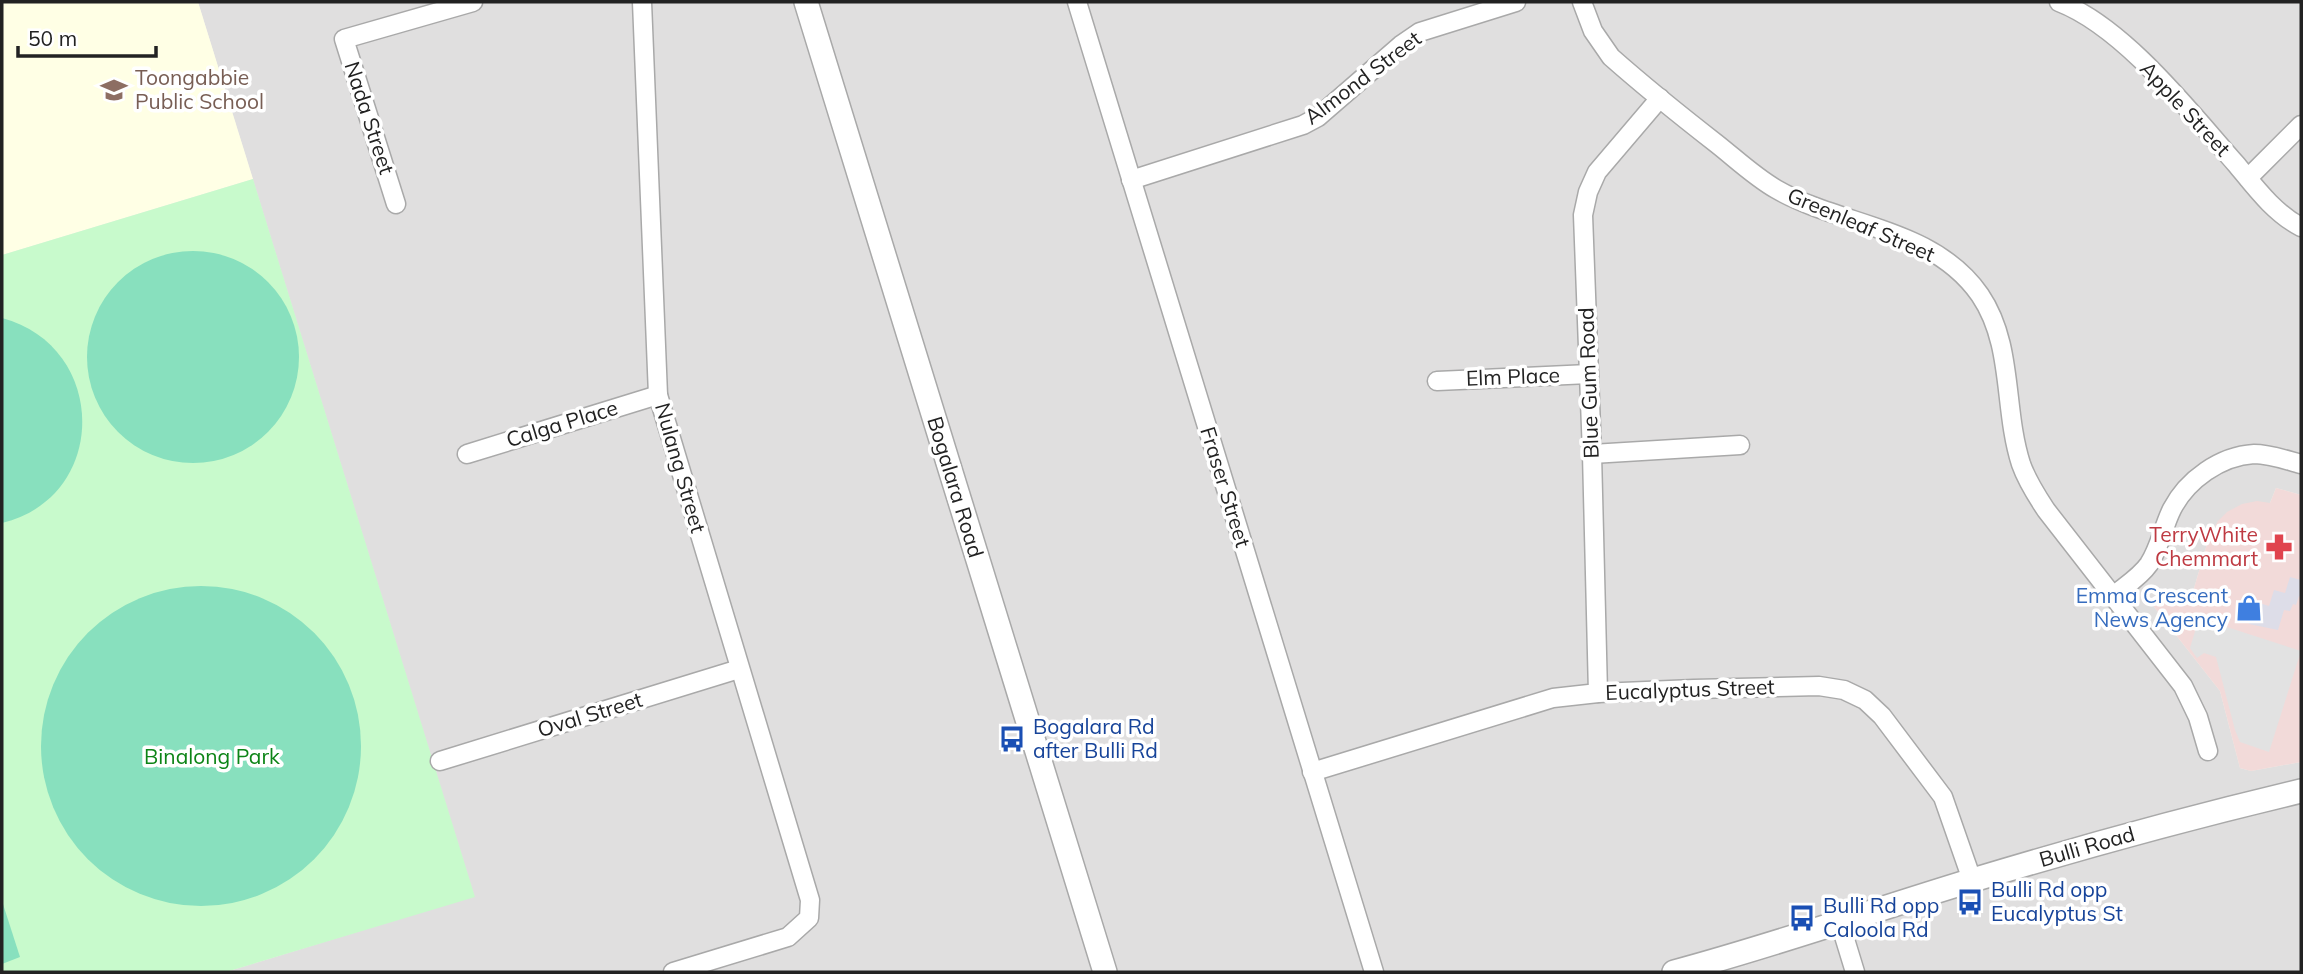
<svg xmlns="http://www.w3.org/2000/svg" width="2303" height="974" viewBox="0 0 2303 974" font-family="Mulish,sans-serif">
<style>
.residential{fill:#e0dfdf}
.commercial{fill:#f2dad9}
.education{fill:#ffffe5}
.park{fill:#c8facc}
.pitch{fill:#88e0be}
.parking{fill:#e2e2e2}
.plaza{fill:#dddde8}
.lines{fill:none;stroke-linecap:round;stroke-linejoin:round}
.minor-casing{stroke:#a9a9a9;stroke-width:21}
.tertiary-casing{stroke:#a9a9a9;stroke-width:26}
.minor{stroke:#fff;stroke-width:18}
.tertiary{stroke:#fff;stroke-width:23}
.labels{text-anchor:middle;stroke-width:7;stroke-linejoin:round;paint-order:stroke}
.education-label{font-size:21px;fill:#785e54;stroke:#fff;text-anchor:start}
.street-label{font-size:21px;fill:#222;stroke:#fff}
.health-label{font-size:21px;fill:#be3a42;stroke:#fff;text-anchor:end}
.shop-label{font-size:21px;fill:#366cbe;stroke:#fff;text-anchor:end}
.transit-label{font-size:21px;fill:#164399;stroke:#fff;text-anchor:start}
.park-label{font-size:21px;fill:#0c8416;stroke:#fff}
</style>
<rect width="100%" height="100%" fill="#f2efe9"/>
<!-- residential -->
<path class="residential" d="M 198,2 L 2301,2 L 2301,495 L 2276,488 L 2270,503 L 2209,537 L 2190,602 L 2154,607 L 2220,691 L 2240,768 L 2251,771 L 2301,762 L 2301,972 L 226,972 L 474,896 Z"/>
<!-- commercial -->
<path class="commercial" d="M 2276,488 L 2301,495 L 2301,762 L 2251,771 L 2240,768 L 2220,691 L 2154,607 L 2155,597 L 2159,593 L 2190,602 L 2209,537 L 2218,521 L 2227,512 L 2242,504 L 2257,501 L 2270,503 Z"/>
<!-- education -->
<path class="education" d="M 2,2 L 198,2 L 253,179 L 2,255 Z"/>
<!-- park -->
<path class="park" d="M 253,179 L 475,897 L 226,972 L 2,972 L 2,255 Z"/>
<!-- pitch -->
<g class="pitch">
<circle cx="193" cy="357" r="106"/>
<path d="M 2,318 C 108,346 110,497 2,523 Z"/>
<circle cx="201" cy="746" r="160"/>
<path d="M 2,901 L 20,957 L 2,964 Z"/>
</g>
<!-- parking -->
<path class="parking" d="M 2199,618 L 2301,651 L 2269,752 L 2240,742 L 2235,730 L 2216,657 L 2204,653 L 2197,658 L 2190,648 Z"/>
<!-- plaza -->
<path class="plaza" d="M 2290,577 L 2301,580 L 2301,597 L 2299,596 L 2296,605 L 2293,604 L 2290,611 L 2284,610 L 2278,630 L 2249,624 L 2256,602 L 2269,606 L 2274,590 L 2285,593 Z"/>
<g class="lines">
<!-- minor casing -->
<g class="minor-casing">
<g id="minor">
<path d="M 642,2 L 658,395 L 810,900 L 809,918 L 788,937 L 673,972"/>
<path d="M 1077,2 L 1374,972"/>
<path d="M 1582,2 L 1593,31 L 1611,57 C 1645,87 1681,116 1717,144 C 1736,159 1755,177 1776,189 C 1842,227 1933,227 1980,295 C 2014,345 2003,408 2021,464 C 2027,481 2036,495 2046,510 L 2183,686 L 2198,717 L 2208,751"/>
<path d="M 2059,2 C 2124,27 2190,112 2236,164 C 2255,187 2274,213 2301,227"/>
<path d="M 2248,178 L 2301,125"/>
<path d="M 1131,180 L 1303,125 L 1318,117 L 1401,45 L 1420,32 L 1516,2"/>
<path d="M 396,204 L 344,39 L 473,2"/>
<path d="M 1437,381 L 1589,374"/>
<path d="M 467,454 L 658,395"/>
<path d="M 1592,454 L 1740,445"/>
<path d="M 2113,596 C 2125,586 2140,577 2149,564 C 2160,547 2163,527 2172,509 C 2187,480 2220,456 2254,454 C 2270,454 2286,460 2301,464"/>
<path d="M 1598,693 L 1592,454 L 1583,215 L 1588,192 L 1597,172 L 1660,98"/>
<path d="M 440,761 L 739,669"/>
<path d="M 1312,772 L 1553,698 L 1598,693 L 1694,689 L 1819,686 L 1844,690 L 1865,700 L 1882,716 L 1943,797 L 1972,880"/>
<path d="M 1840,923 L 1855,972"/>
</g>
</g>
<!-- tertiary casing -->
<g class="tertiary-casing">
<g id="tertiary">
<path d="M 806,2 L 1105,972"/>
<path d="M 1674,972 C 1775,945 1874,910 1973,880 C 2082,847 2191,817 2301,791"/>
</g>
</g>
<!-- minor -->
<use href="#minor" class="minor"/>
<!-- tertiary -->
<use href="#tertiary" class="tertiary"/>
</g>
<!-- icons -->
<defs>
<g id="school-bare" transform="scale(2.1)"><path d="M0-5L7-2L0 1L-7-2ZM-4 1L0 2.5L4 1V4Q0 6-4 4Z" fill="#8d6e63" stroke="#fff" stroke-width="2.5" paint-order="stroke"/></g>
<g id="pharmacy-bare" transform="scale(2.1)"><path d="M-2-6h4v4h4v4h-4v4h-4v-4h-4v-4h4Z" fill="#e0444e" stroke="#fff" stroke-width="2.5" paint-order="stroke"/></g>
<g id="shop-bare" transform="scale(2.1)"><path d="M-5-2.5h2.3a2.7 3.5 0 0 1 5.4 0H5L5.5 6h-11ZM-1.5-2.5h3a1.5 2.3 0 0 0-3 0Z" fill="#3f7fe0" stroke="#fff" stroke-width="2.5" paint-order="stroke"/></g>
<g id="bus-bare" transform="scale(2.1)"><path d="M-5-6H5V4H4V6H2V4H-2V6H-4V4H-5ZM-3.5-4V0h7V-4ZM-3.5 1.2v1.5H-2V1.2ZM2 1.2v1.5H3.5V1.2Z" fill="#1a4fb4" stroke="#fff" stroke-width="2.5" paint-order="stroke"/></g>
</defs>
<g fill-rule="evenodd">
<use href="#school-bare" x="114" y="90"/>
<use href="#pharmacy-bare" x="2279" y="547"/>
<use href="#shop-bare" x="2249" y="608"/>
<use href="#bus-bare" x="1012" y="739"/>
<use href="#bus-bare" x="1970" y="902"/>
<use href="#bus-bare" x="1802" y="918"/>
</g>
<g class="labels">
<!-- education labels -->
<g class="education-label">
<text x="135" y="85">Toongabbie<tspan x="135" dy="24">Public School</tspan></text>
</g>
<!-- street labels -->
<g class="street-label">
<text transform="translate(1363 78) rotate(-37)" y="7">Almond Street</text>
<text transform="translate(2185 109) rotate(47)" y="7">Apple Street</text>
<text transform="translate(369 118) rotate(72)" y="7">Nada Street</text>
<text transform="translate(1861 225) rotate(23)" y="7">Greenleaf Street</text>
<text transform="translate(1513 377) rotate(-2)" y="7">Elm Place</text>
<text transform="translate(1589 383) rotate(-92)" y="7">Blue Gum Road</text>
<text transform="translate(562 424) rotate(-17)" y="7">Calga Place</text>
<text transform="translate(680 468) rotate(74)" y="7">Nulang Street</text>
<text transform="translate(955 487) rotate(73)" y="7">Bogalara Road</text>
<text transform="translate(1225 487) rotate(73)" y="7">Fraser Street</text>
<text transform="translate(1690 690) rotate(-2)" y="7">Eucalyptus Street</text>
<text transform="translate(590 715) rotate(-17)" y="7">Oval Street</text>
<text transform="translate(2087 847) rotate(-16)" y="7">Bulli Road</text>
</g>
<!-- health labels -->
<g class="health-label">
<text x="2258" y="542">TerryWhite<tspan x="2258" dy="24">Chemmart</tspan></text>
</g>
<!-- shop labels -->
<g class="shop-label">
<text x="2228" y="603">Emma Crescent<tspan x="2228" dy="24">News Agency</tspan></text>
</g>
<!-- transit labels -->
<g class="transit-label">
<text x="1033" y="734">Bogalara Rd<tspan x="1033" dy="24">after Bulli Rd</tspan></text>
<text x="1991" y="897">Bulli Rd opp<tspan x="1991" dy="24">Eucalyptus St</tspan></text>
<text x="1823" y="913">Bulli Rd opp<tspan x="1823" dy="24">Caloola Rd</tspan></text>
</g>
<!-- park labels -->
<g class="park-label">
<text x="212" y="764">Binalong Park</text>
</g>
</g>
<!-- border -->
<rect width="2303" height="974" fill="none" stroke="#222222" stroke-width="7"/>
<!-- scale -->
<path d="M18 46v10h138v-10" fill="none" stroke="#222222" stroke-width="3.5"/>
<text x="28" y="46" font-size="21" fill="#222222" stroke="#ffffff" stroke-width="5" paint-order="stroke">50 m</text>
</svg>
